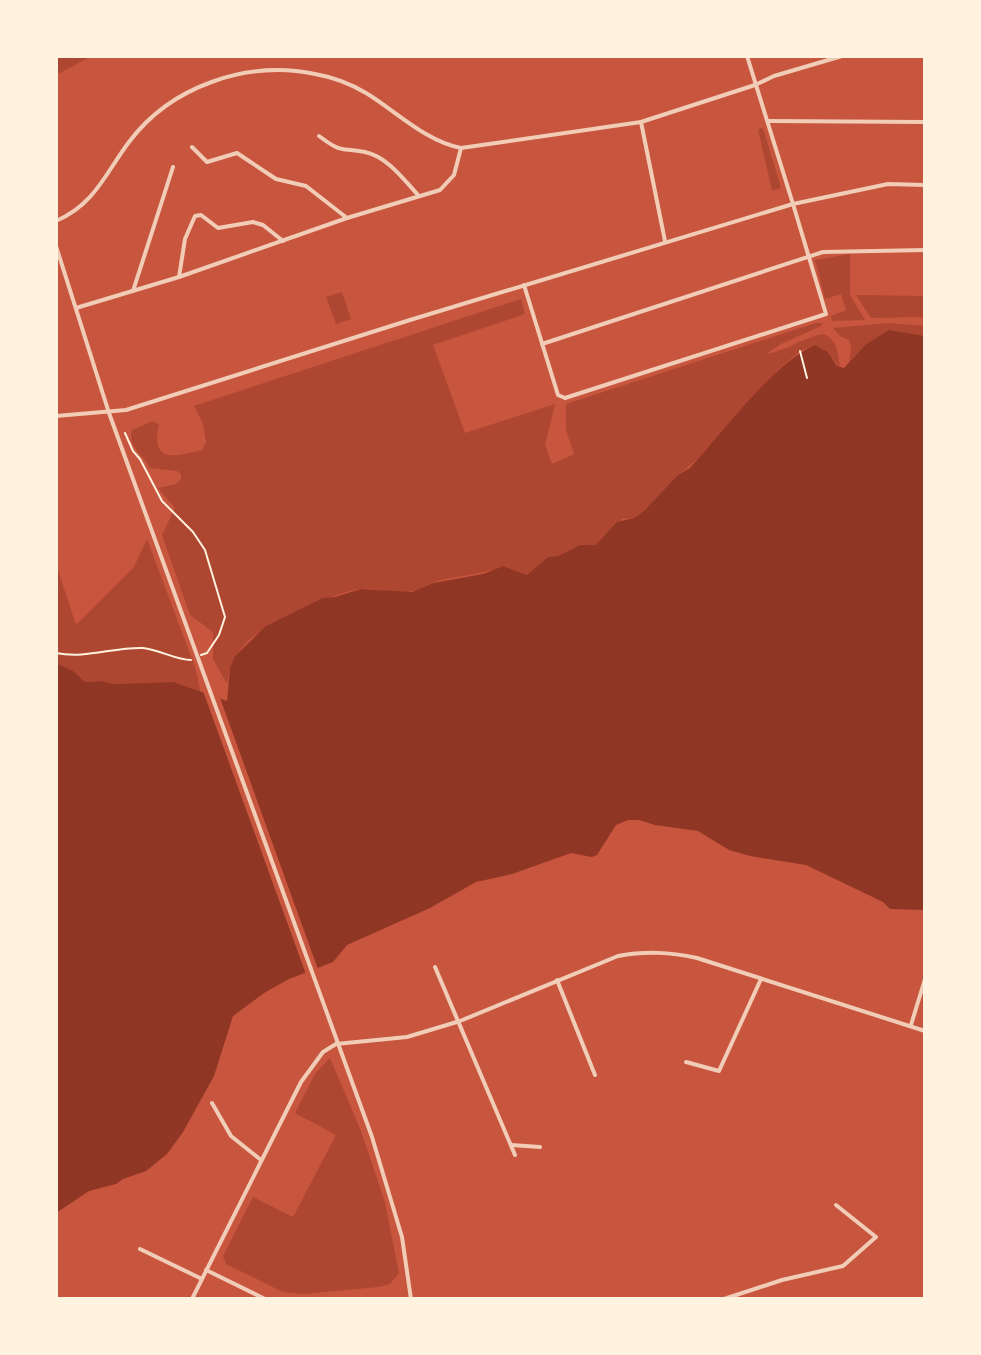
<svg xmlns="http://www.w3.org/2000/svg" width="981" height="1355" viewBox="0 0 981 1355" font-family="Arial,sans-serif">
<style>
.green{fill:#ae4732}
.water{fill:#8f3625}
.pier{fill:#c8553d}
.lines{fill:none;stroke-linecap:round;stroke-linejoin:round}
.path{stroke:#fff3e0;stroke-width:2}
.minor{stroke:#f1ccb7;stroke-width:4}
.tertiary{stroke:#f1ccb7;stroke-width:4}
</style>
<rect width="100%" height="100%" fill="#c8553d"/>
<!-- green -->
<g class="green">
<path d="M 56,56 L 92,56 L 56,75 Z"/>
<path d="M 763,128 L 781,188 L 772,191 L 758,129 Z"/>
<path d="M 850,254 L 850,295 L 865,320 L 832,321 L 831,316 L 846,310 L 841,294 L 825,299 L 815,260 Z"/>
<path d="M 342,292 L 351,319 L 336,324 L 326,297 Z"/>
<path d="M 856,295 L 925,296 L 925,317 L 871,318 Z"/>
<path d="M 521,299 L 525,314 L 433,345 L 465,433 L 555,404 L 545,445 L 552,464 L 574,454 L 566,430 L 566,404 L 816,323 L 823,323 L 821,326 L 781,344 L 766,354 C 787,351 803,337 824,334 C 838,341 838,353 840,368 L 828,352 L 814,345 L 800,351 L 780,368 L 698,459 L 678,475 L 657,500 L 634,518 L 622,519 L 596,545 L 580,545 L 558,556 L 548,557 L 527,575 L 503,566 C 481,575 460,575 437,581 C 427,584 419,591 408,592 C 392,595 376,586 359,589 C 339,593 320,601 302,610 C 265,629 234,637 227,684 L 213,659 L 213,632 L 190,615 L 162,535 L 175,508 L 158,488 L 176,484 L 181,479 L 181,474 L 177,471 L 150,468 C 143,454 127,447 132,430 L 153,421 L 159,425 C 150,463 174,457 202,450 L 206,442 L 203,424 L 194,406 Z"/>
<path d="M 889,323 L 925,326 L 925,336 L 889,331 L 865,345 L 849,362 L 851,346 L 849,340 L 840,336 L 833,328 Z"/>
<path d="M 147,539 L 195,667 L 201,694 L 173,682 L 113,684 L 102,681 L 85,682 L 73,671 L 56,663 L 56,564 L 76,625 L 134,567 Z"/>
<path d="M 330,1058 L 361,1131 L 385,1202 L 399,1273 L 390,1284 L 378,1287 L 304,1294 L 283,1292 L 226,1264 L 223,1256 L 253,1197 L 293,1217 L 336,1135 L 295,1113 L 315,1074 Z"/>
</g>
<!-- water -->
<path class="water" d="M 889,330 L 925,336 L 925,910 L 890,909 L 883,902 L 806,865 L 750,856 L 729,850 L 698,831 L 655,825 L 639,820 L 628,820 L 616,825 L 597,855 L 592,857 L 571,853 L 512,874 L 476,882 L 430,908 L 347,945 L 333,962 L 289,979 L 264,993 L 233,1016 L 214,1076 L 183,1132 L 167,1154 L 146,1171 L 123,1179 L 116,1184 L 89,1191 L 56,1213 L 56,663 L 73,671 L 85,682 L 102,681 L 113,684 L 173,682 L 227,701 L 230,668 L 235,656 L 266,626 L 323,598 L 335,597 L 361,589 L 412,592 L 433,583 L 483,574 L 503,566 L 527,575 L 548,557 L 558,556 L 580,545 L 596,545 L 617,522 L 634,518 L 645,510 L 678,475 L 690,468 C 723,433 773,363 815,345 L 828,352 L 837,366 L 844,368 L 865,345 Z"/>
<!-- pier -->
<path class="pier" d="M 203,691 L 219,695 L 319,972 L 307,977 Z"/>
<g class="lines">
<!-- path -->
<g class="path">
<path d="M 800,351 L 807,378"/>
<path d="M 125,433 L 133,451 L 140,459 L 162,501 L 193,532 L 205,550 L 225,617 L 219,635 L 207,653 L 201,655"/>
<path d="M 56,653 C 86,659 113,647 143,648 C 160,650 176,660 191,660"/>
</g>
<!-- minor -->
<g class="minor">
<path d="M 768,121 L 925,122"/>
<path d="M 641,122 L 665,241"/>
<path d="M 319,136 C 343,154 340,147 365,152 C 388,157 404,180 419,196"/>
<path d="M 192,147 L 207,162 L 237,153 L 276,179 L 306,186 L 347,218"/>
<path d="M 56,221 C 95,204 105,174 129,142 C 171,86 247,60 315,74 C 332,77 351,84 366,93 C 396,111 425,141 461,148 L 641,122 L 755,85 L 774,76 L 842,56"/>
<path d="M 179,277 L 185,239 L 195,216 L 201,215 L 218,228 L 253,222 L 263,225 L 283,241"/>
<path d="M 524,285 L 558,395 L 565,398 L 826,314 L 793,204"/>
<path d="M 133,291 L 173,167"/>
<path d="M 76,308 L 179,277 L 347,218 L 440,190 L 454,175 L 461,148"/>
<path d="M 542,344 L 823,252 L 925,250"/>
<path d="M 435,967 L 515,1155"/>
<path d="M 557,980 L 595,1075"/>
<path d="M 911,1025 L 925,979"/>
<path d="M 686,1062 L 719,1071 L 761,979"/>
<path d="M 212,1103 L 231,1136 L 261,1160"/>
<path d="M 511,1145 L 540,1147"/>
<path d="M 140,1249 L 202,1279"/>
<path d="M 206,1270 L 265,1299"/>
<path d="M 192,1299 L 301,1082 L 323,1052 L 336,1044 L 407,1037 L 460,1021 L 618,956 C 646,951 669,952 697,958 L 925,1031"/>
<path d="M 724,1299 L 782,1280 L 843,1266 L 876,1237 L 836,1205"/>
</g>
<!-- tertiary -->
<g class="tertiary">
<path d="M 747,56 L 793,204"/>
<path d="M 56,246 L 109,413 L 372,1137 L 402,1237 L 411,1299"/>
<path d="M 56,416 L 126,410 L 410,320 L 793,204 L 888,184 L 925,185"/>
</g>
</g>
<!-- border -->
<rect width="981" height="1355" fill="none" stroke="#fff3e0" stroke-width="116"/>
</svg>
